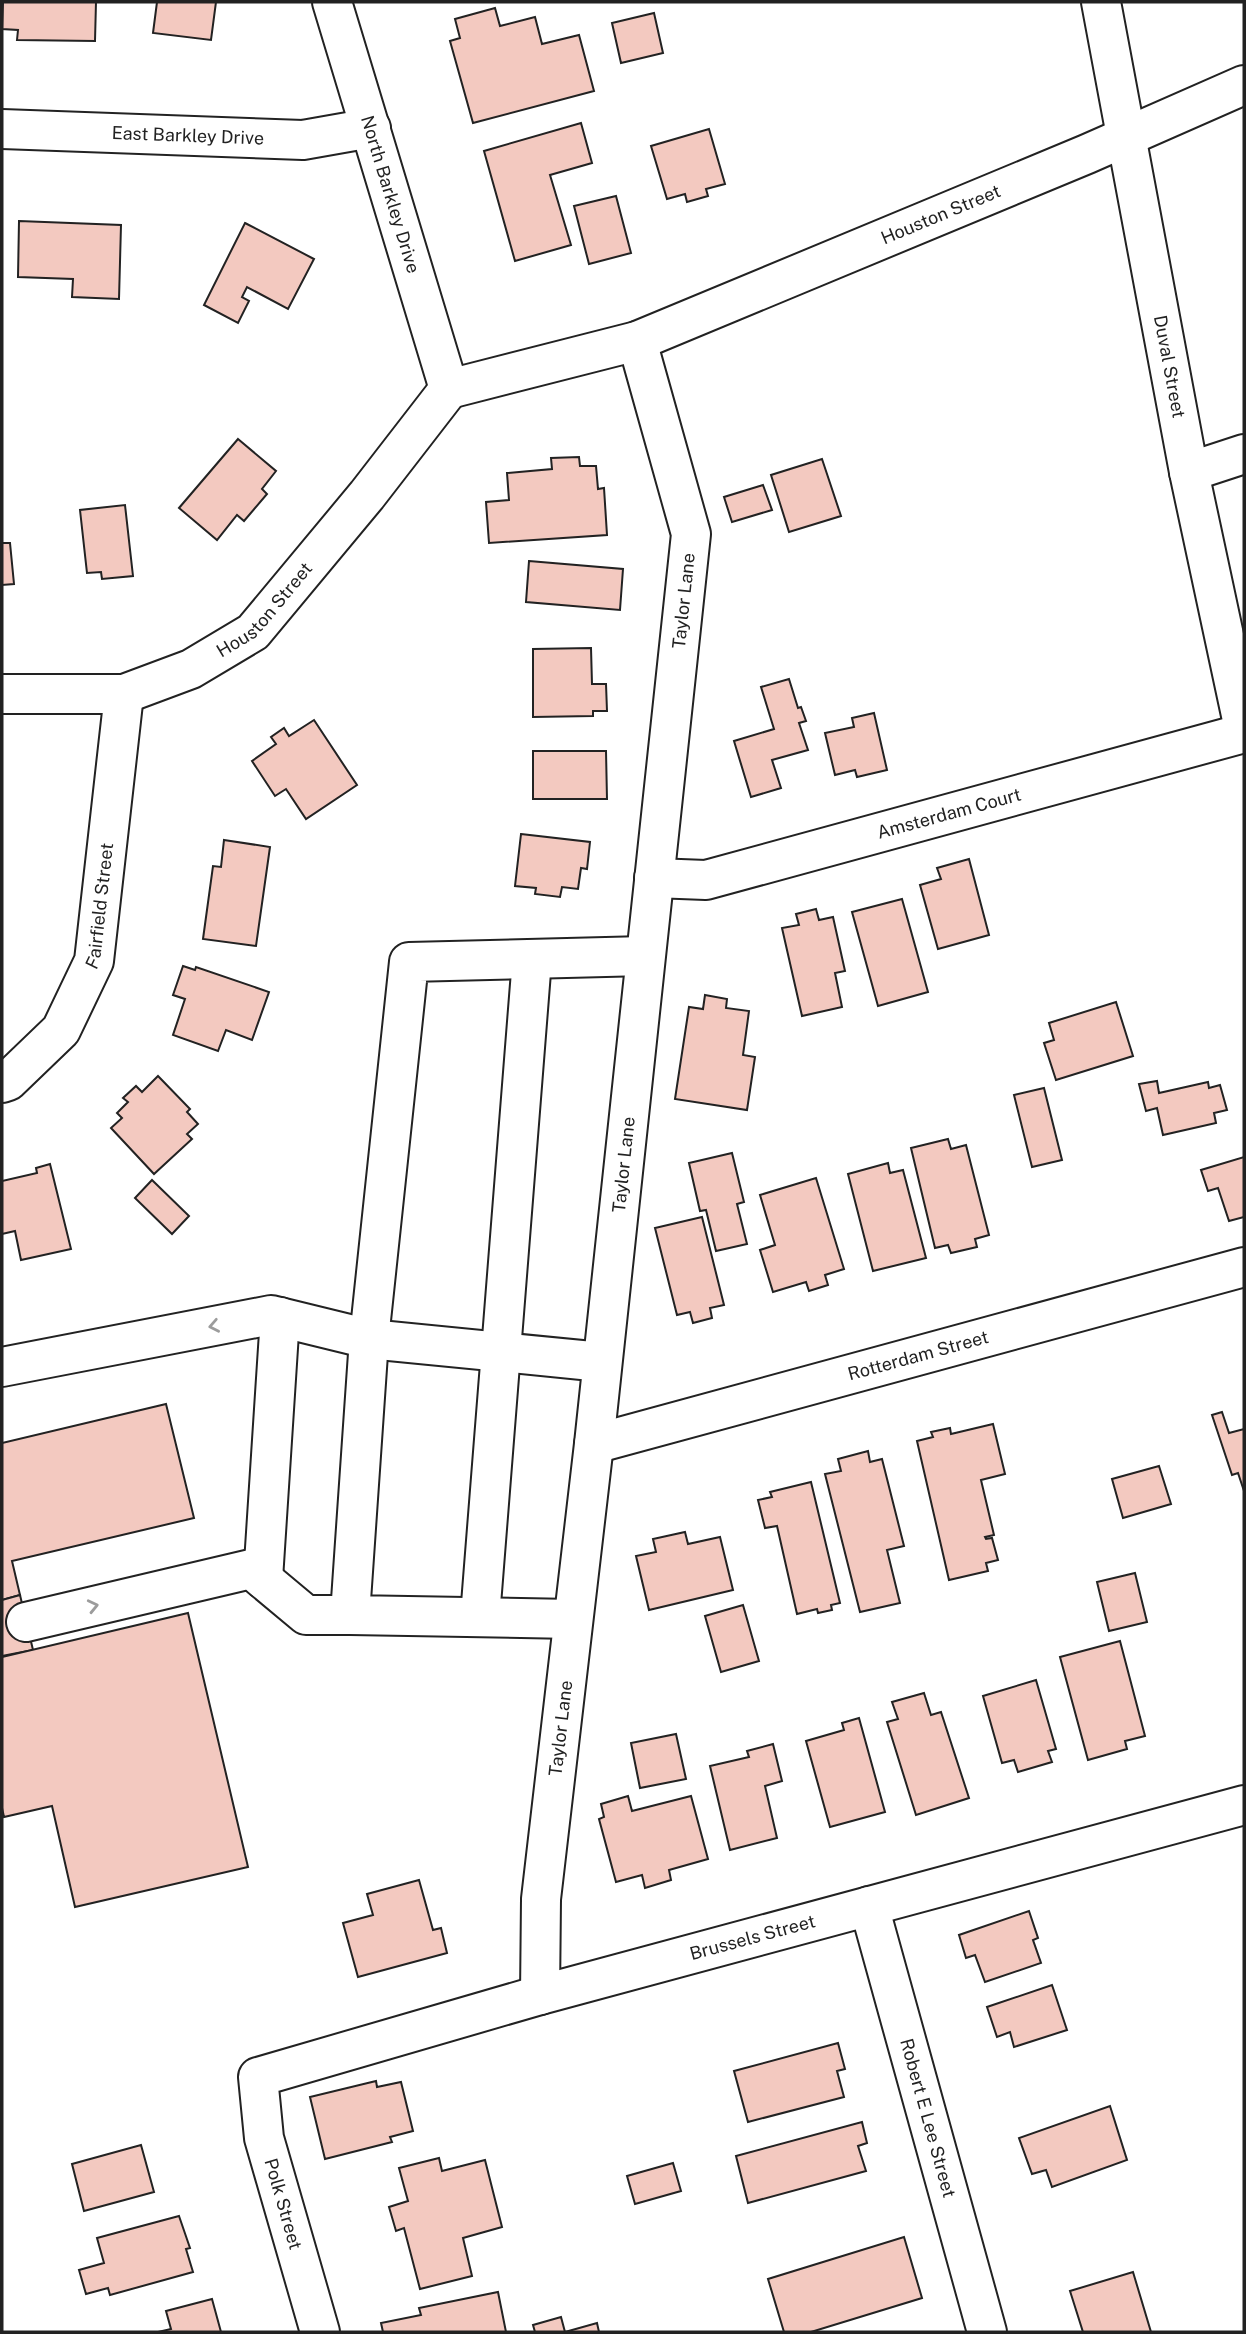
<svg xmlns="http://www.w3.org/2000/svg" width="1246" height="2334" viewBox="0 0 1246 2334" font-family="'Public Sans',sans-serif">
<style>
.building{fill:#f3c9c0;stroke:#222;stroke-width:2}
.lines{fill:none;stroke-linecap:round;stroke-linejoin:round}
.minor-casing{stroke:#222;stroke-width:42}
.minor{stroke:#fff;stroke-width:38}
.oneway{stroke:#9c9c9c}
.labels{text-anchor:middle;stroke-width:5;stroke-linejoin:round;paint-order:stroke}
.street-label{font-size:18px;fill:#222;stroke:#fff}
</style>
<rect width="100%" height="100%" fill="#fff"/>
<!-- building -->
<g class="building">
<path d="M 3,2 L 96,2 L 95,41 L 17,40 L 18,30 L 2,29 Z"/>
<path d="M 157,2 L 216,2 L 211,40 L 153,33 Z"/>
<path d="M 495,8 L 500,26 L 535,17 L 542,44 L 579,35 L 594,91 L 473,123 L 450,41 L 460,38 L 455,19 Z"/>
<path d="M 654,13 L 663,53 L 621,63 L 612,23 Z"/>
<path d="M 581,123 L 592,163 L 550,175 L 571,245 L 515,261 L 484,151 Z"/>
<path d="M 709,129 L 725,184 L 706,189 L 708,196 L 687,202 L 685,194 L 667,199 L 651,146 Z"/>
<path d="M 616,196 L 631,253 L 589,264 L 574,206 Z"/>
<path d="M 19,221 L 121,225 L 119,299 L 72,297 L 73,279 L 18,277 Z"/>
<path d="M 245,223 L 314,259 L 288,309 L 247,287 L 242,297 L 249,301 L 238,323 L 204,305 Z"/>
<path d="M 238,439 L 276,471 L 262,489 L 267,494 L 244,521 L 237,515 L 217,540 L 179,508 Z"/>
<path d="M 579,457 L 580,466 L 596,466 L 598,489 L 604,488 L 607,535 L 489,543 L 486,502 L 509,500 L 507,473 L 552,469 L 551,458 Z"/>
<path d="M 822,459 L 841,516 L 789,532 L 771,475 Z"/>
<path d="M 763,485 L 772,510 L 732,522 L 724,497 Z"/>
<path d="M 125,505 L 133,576 L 102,579 L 101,572 L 87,573 L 80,510 Z"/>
<path d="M 2,540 L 2,543 L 10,543 L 14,584 L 2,585 Z"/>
<path d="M 529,561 L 623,569 L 620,610 L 526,602 Z"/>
<path d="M 591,648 L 592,684 L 606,684 L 607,711 L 593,711 L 593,716 L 533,717 L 533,649 Z"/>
<path d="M 789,679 L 798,708 L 801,707 L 806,721 L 799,723 L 808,750 L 772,760 L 781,788 L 751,797 L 734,741 L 774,729 L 761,687 Z"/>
<path d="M 874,713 L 887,770 L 857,777 L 855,770 L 835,775 L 825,733 L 854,727 L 852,718 Z"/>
<path d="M 314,720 L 357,785 L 306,819 L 286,789 L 275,796 L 252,761 L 276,744 L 271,737 L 284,728 L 289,736 Z"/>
<path d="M 533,751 L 606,751 L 607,799 L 533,799 Z"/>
<path d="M 521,834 L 590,842 L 587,869 L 581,868 L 578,889 L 562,887 L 560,897 L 535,894 L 536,888 L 515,886 Z"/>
<path d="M 224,840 L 270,847 L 256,946 L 203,939 L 213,866 L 221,867 Z"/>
<path d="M 969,859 L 989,935 L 938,949 L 920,885 L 941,879 L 937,868 Z"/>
<path d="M 902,899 L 928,992 L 878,1006 L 852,912 Z"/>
<path d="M 816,909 L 819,920 L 833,917 L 845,971 L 835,973 L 842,1007 L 802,1016 L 782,928 L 799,925 L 796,914 Z"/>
<path d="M 183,966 L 195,970 L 196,967 L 269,992 L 252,1040 L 226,1030 L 218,1051 L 173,1035 L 185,999 L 173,995 Z"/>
<path d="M 705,995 L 727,999 L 726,1008 L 749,1011 L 743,1055 L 755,1057 L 747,1110 L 675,1099 L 689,1007 L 703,1009 Z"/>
<path d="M 1116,1002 L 1133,1056 L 1056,1080 L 1044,1043 L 1054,1040 L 1049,1023 Z"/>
<path d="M 158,1076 L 190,1109 L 187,1112 L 198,1124 L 187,1134 L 192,1139 L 154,1174 L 111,1128 L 122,1118 L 117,1113 L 128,1102 L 123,1098 L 136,1086 L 142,1092 Z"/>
<path d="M 1157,1081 L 1159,1093 L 1208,1082 L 1209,1088 L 1220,1085 L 1227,1110 L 1214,1113 L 1216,1123 L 1163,1135 L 1157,1108 L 1146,1111 L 1139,1084 Z"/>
<path d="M 1044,1088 L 1062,1160 L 1032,1167 L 1014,1095 Z"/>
<path d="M 948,1139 L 951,1149 L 966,1145 L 989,1235 L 975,1239 L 977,1247 L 951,1253 L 948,1245 L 935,1248 L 911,1148 Z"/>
<path d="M 732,1153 L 744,1202 L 737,1204 L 747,1244 L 716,1251 L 706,1210 L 700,1211 L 689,1163 Z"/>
<path d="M 1244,1157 L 1244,1217 L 1229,1221 L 1218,1188 L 1208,1191 L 1201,1170 Z"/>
<path d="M 888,1163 L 890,1173 L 903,1170 L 926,1258 L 873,1271 L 848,1174 Z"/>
<path d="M 50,1164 L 71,1249 L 21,1260 L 15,1231 L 2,1234 L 2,1181 L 37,1173 L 36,1168 Z"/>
<path d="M 816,1178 L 844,1269 L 825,1275 L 828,1285 L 809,1291 L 806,1282 L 773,1292 L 760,1250 L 775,1245 L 760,1195 Z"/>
<path d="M 152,1180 L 189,1216 L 172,1234 L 135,1198 Z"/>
<path d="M 702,1217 L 724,1305 L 710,1308 L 712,1318 L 693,1323 L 690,1312 L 677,1315 L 655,1228 Z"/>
<path d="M 166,1404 L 194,1518 L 12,1561 L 20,1595 L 2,1600 L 2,1443 Z"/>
<path d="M 1222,1412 L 1229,1433 L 1244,1429 L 1244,1491 L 1238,1473 L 1232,1475 L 1212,1415 Z"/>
<path d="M 993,1424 L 1005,1474 L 981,1480 L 994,1535 L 985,1537 L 986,1539 L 992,1538 L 998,1560 L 986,1563 L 988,1571 L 949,1580 L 917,1441 L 933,1437 L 931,1432 L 950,1428 L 951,1434 Z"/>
<path d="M 868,1451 L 870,1462 L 882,1459 L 904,1546 L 887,1550 L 900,1603 L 860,1612 L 825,1474 L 841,1471 L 838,1459 Z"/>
<path d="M 1159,1466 L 1171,1504 L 1123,1518 L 1112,1479 Z"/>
<path d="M 811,1482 L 840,1603 L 831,1605 L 832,1610 L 818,1613 L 817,1609 L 797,1614 L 777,1526 L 765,1528 L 758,1500 L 772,1497 L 770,1492 Z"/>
<path d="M 685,1532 L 688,1544 L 720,1537 L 733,1590 L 649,1610 L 636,1556 L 656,1552 L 653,1539 Z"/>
<path d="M 1135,1573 L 1147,1622 L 1109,1631 L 1097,1582 Z"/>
<path d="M 20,1595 L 33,1650 L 2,1656 L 2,1600 Z"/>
<path d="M 743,1605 L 759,1661 L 721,1672 L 705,1616 Z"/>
<path d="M 188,1613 L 248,1867 L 75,1907 L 52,1806 L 4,1817 L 2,1808 L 2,1657 Z"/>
<path d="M 1120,1641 L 1145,1736 L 1125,1741 L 1127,1749 L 1088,1760 L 1060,1657 Z"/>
<path d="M 1036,1680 L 1056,1749 L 1048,1751 L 1052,1762 L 1018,1772 L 1014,1760 L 1002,1763 L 983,1696 Z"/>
<path d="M 924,1693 L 931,1715 L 941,1712 L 969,1798 L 916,1815 L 887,1722 L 898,1719 L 892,1702 Z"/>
<path d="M 859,1718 L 885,1812 L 830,1827 L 806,1741 L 844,1730 L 842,1723 Z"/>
<path d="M 676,1734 L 686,1779 L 640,1788 L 631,1743 Z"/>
<path d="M 773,1744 L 782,1781 L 765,1786 L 777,1838 L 730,1850 L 710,1766 L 749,1757 L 747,1751 Z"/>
<path d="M 628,1796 L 632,1811 L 691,1796 L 708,1859 L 669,1870 L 671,1880 L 645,1888 L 642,1875 L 616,1882 L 599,1819 L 604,1817 L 601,1804 Z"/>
<path d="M 419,1880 L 433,1930 L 441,1928 L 447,1953 L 358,1977 L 343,1923 L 373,1915 L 367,1894 Z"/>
<path d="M 1029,1911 L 1038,1938 L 1033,1940 L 1041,1963 L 985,1982 L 975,1955 L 966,1958 L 959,1935 Z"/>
<path d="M 1052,1985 L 1067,2030 L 1014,2047 L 1010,2032 L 997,2037 L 987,2007 Z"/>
<path d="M 838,2043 L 845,2069 L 837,2071 L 844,2097 L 748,2122 L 734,2071 Z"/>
<path d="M 376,2081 L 377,2087 L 401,2082 L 413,2131 L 390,2137 L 392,2142 L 325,2159 L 310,2097 Z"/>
<path d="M 1110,2106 L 1127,2160 L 1052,2187 L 1046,2170 L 1032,2174 L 1019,2138 Z"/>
<path d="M 862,2122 L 867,2143 L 858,2146 L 866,2171 L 748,2203 L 736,2156 Z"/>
<path d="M 141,2145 L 154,2192 L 84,2211 L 72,2164 Z"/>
<path d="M 439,2158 L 442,2171 L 485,2160 L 502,2227 L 463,2238 L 472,2276 L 420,2289 L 404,2228 L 396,2231 L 389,2207 L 408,2201 L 399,2168 Z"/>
<path d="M 673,2163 L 681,2191 L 635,2204 L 627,2176 Z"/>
<path d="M 179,2216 L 190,2248 L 186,2249 L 193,2272 L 110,2295 L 108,2288 L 86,2294 L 79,2270 L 104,2263 L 97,2238 Z"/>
<path d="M 904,2237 L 922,2298 L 811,2332 L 784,2332 L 768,2279 Z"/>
<path d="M 1133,2272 L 1151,2332 L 1083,2332 L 1070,2291 Z"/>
<path d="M 498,2292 L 506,2332 L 383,2332 L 381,2323 L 421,2315 L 419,2308 Z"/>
<path d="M 212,2299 L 221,2332 L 158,2332 L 171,2329 L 166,2311 Z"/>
<path d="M 561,2317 L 565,2332 L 597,2323 L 599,2332 L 535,2332 L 533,2325 Z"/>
</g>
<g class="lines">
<!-- minor casing -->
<g class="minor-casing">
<g id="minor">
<path id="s1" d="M 332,2 L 449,389"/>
<path id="s2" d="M 1101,2 L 1189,472 L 1244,729"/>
<path id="s3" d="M 2,129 L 303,140 L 371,128"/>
<path id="s4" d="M 449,389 L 637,341 L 1087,154 L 1244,85"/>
<path d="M 1189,472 L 1244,454"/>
<path id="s5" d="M 2,694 L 124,694 L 191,669 L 253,632 L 367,495 L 449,389"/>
<path id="s6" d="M 654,878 L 706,880 L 1244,733"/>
<path id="s7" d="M 2,1083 L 8,1081 L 61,1030 L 94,961 L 124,694"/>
<path d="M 2,1367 L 271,1315 L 369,1339 L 602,1362"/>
<path id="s8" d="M 594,1444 L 1244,1267"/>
<path d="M 263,1579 L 280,1317"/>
<path d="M 480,1617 L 532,959"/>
<path d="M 573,1619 L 350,1615 L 369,1339 L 409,962 L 645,956"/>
<path d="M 26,1622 L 251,1569 L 306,1615 L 350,1615"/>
<path id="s9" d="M 869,1906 L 987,2332"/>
<path id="s10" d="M 540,1995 L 541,1899 L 594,1444 L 691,534 L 637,341"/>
<path id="s11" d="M 320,2332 L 264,2138 L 258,2077 L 540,1995 L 1244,1805"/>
</g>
</g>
<!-- minor -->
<use href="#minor" class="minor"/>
</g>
<!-- one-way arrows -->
<defs><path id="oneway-chevron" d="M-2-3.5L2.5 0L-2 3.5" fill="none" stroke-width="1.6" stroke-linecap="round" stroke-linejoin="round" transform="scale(1.75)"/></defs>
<g class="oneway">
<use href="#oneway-chevron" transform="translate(214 1326) rotate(169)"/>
<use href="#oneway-chevron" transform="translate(93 1606) rotate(-13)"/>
</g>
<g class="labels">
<!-- street labels -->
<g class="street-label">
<text dy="6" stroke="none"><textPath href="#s3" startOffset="186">East Barkley Drive</textPath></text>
<text dy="6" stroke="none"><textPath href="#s1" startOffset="201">North Barkley Drive</textPath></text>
<text dy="6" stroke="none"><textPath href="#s4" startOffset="523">Houston Street</textPath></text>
<text dy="6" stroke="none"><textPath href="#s2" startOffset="371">Duval Street</textPath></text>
<text dy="6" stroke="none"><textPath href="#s10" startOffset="1402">Taylor Lane</textPath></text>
<text dy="6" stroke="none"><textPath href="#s5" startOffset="289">Houston Street</textPath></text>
<text dy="6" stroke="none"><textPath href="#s6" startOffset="304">Amsterdam Court</textPath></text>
<text dy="6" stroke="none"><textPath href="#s7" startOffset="212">Fairfield Street</textPath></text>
<text dy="6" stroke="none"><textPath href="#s10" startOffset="835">Taylor Lane</textPath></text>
<text dy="6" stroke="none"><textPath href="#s8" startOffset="336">Rotterdam Street</textPath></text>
<text dy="6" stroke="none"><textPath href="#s10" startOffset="268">Taylor Lane</textPath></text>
<text dy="6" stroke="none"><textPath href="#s11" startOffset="777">Brussels Street</textPath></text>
<text dy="6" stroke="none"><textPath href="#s9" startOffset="220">Robert E Lee Street</textPath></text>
<text transform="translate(283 2204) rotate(74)" y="6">Polk Street</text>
</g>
</g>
<!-- border -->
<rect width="1246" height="2334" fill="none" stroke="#222222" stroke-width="7"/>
</svg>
